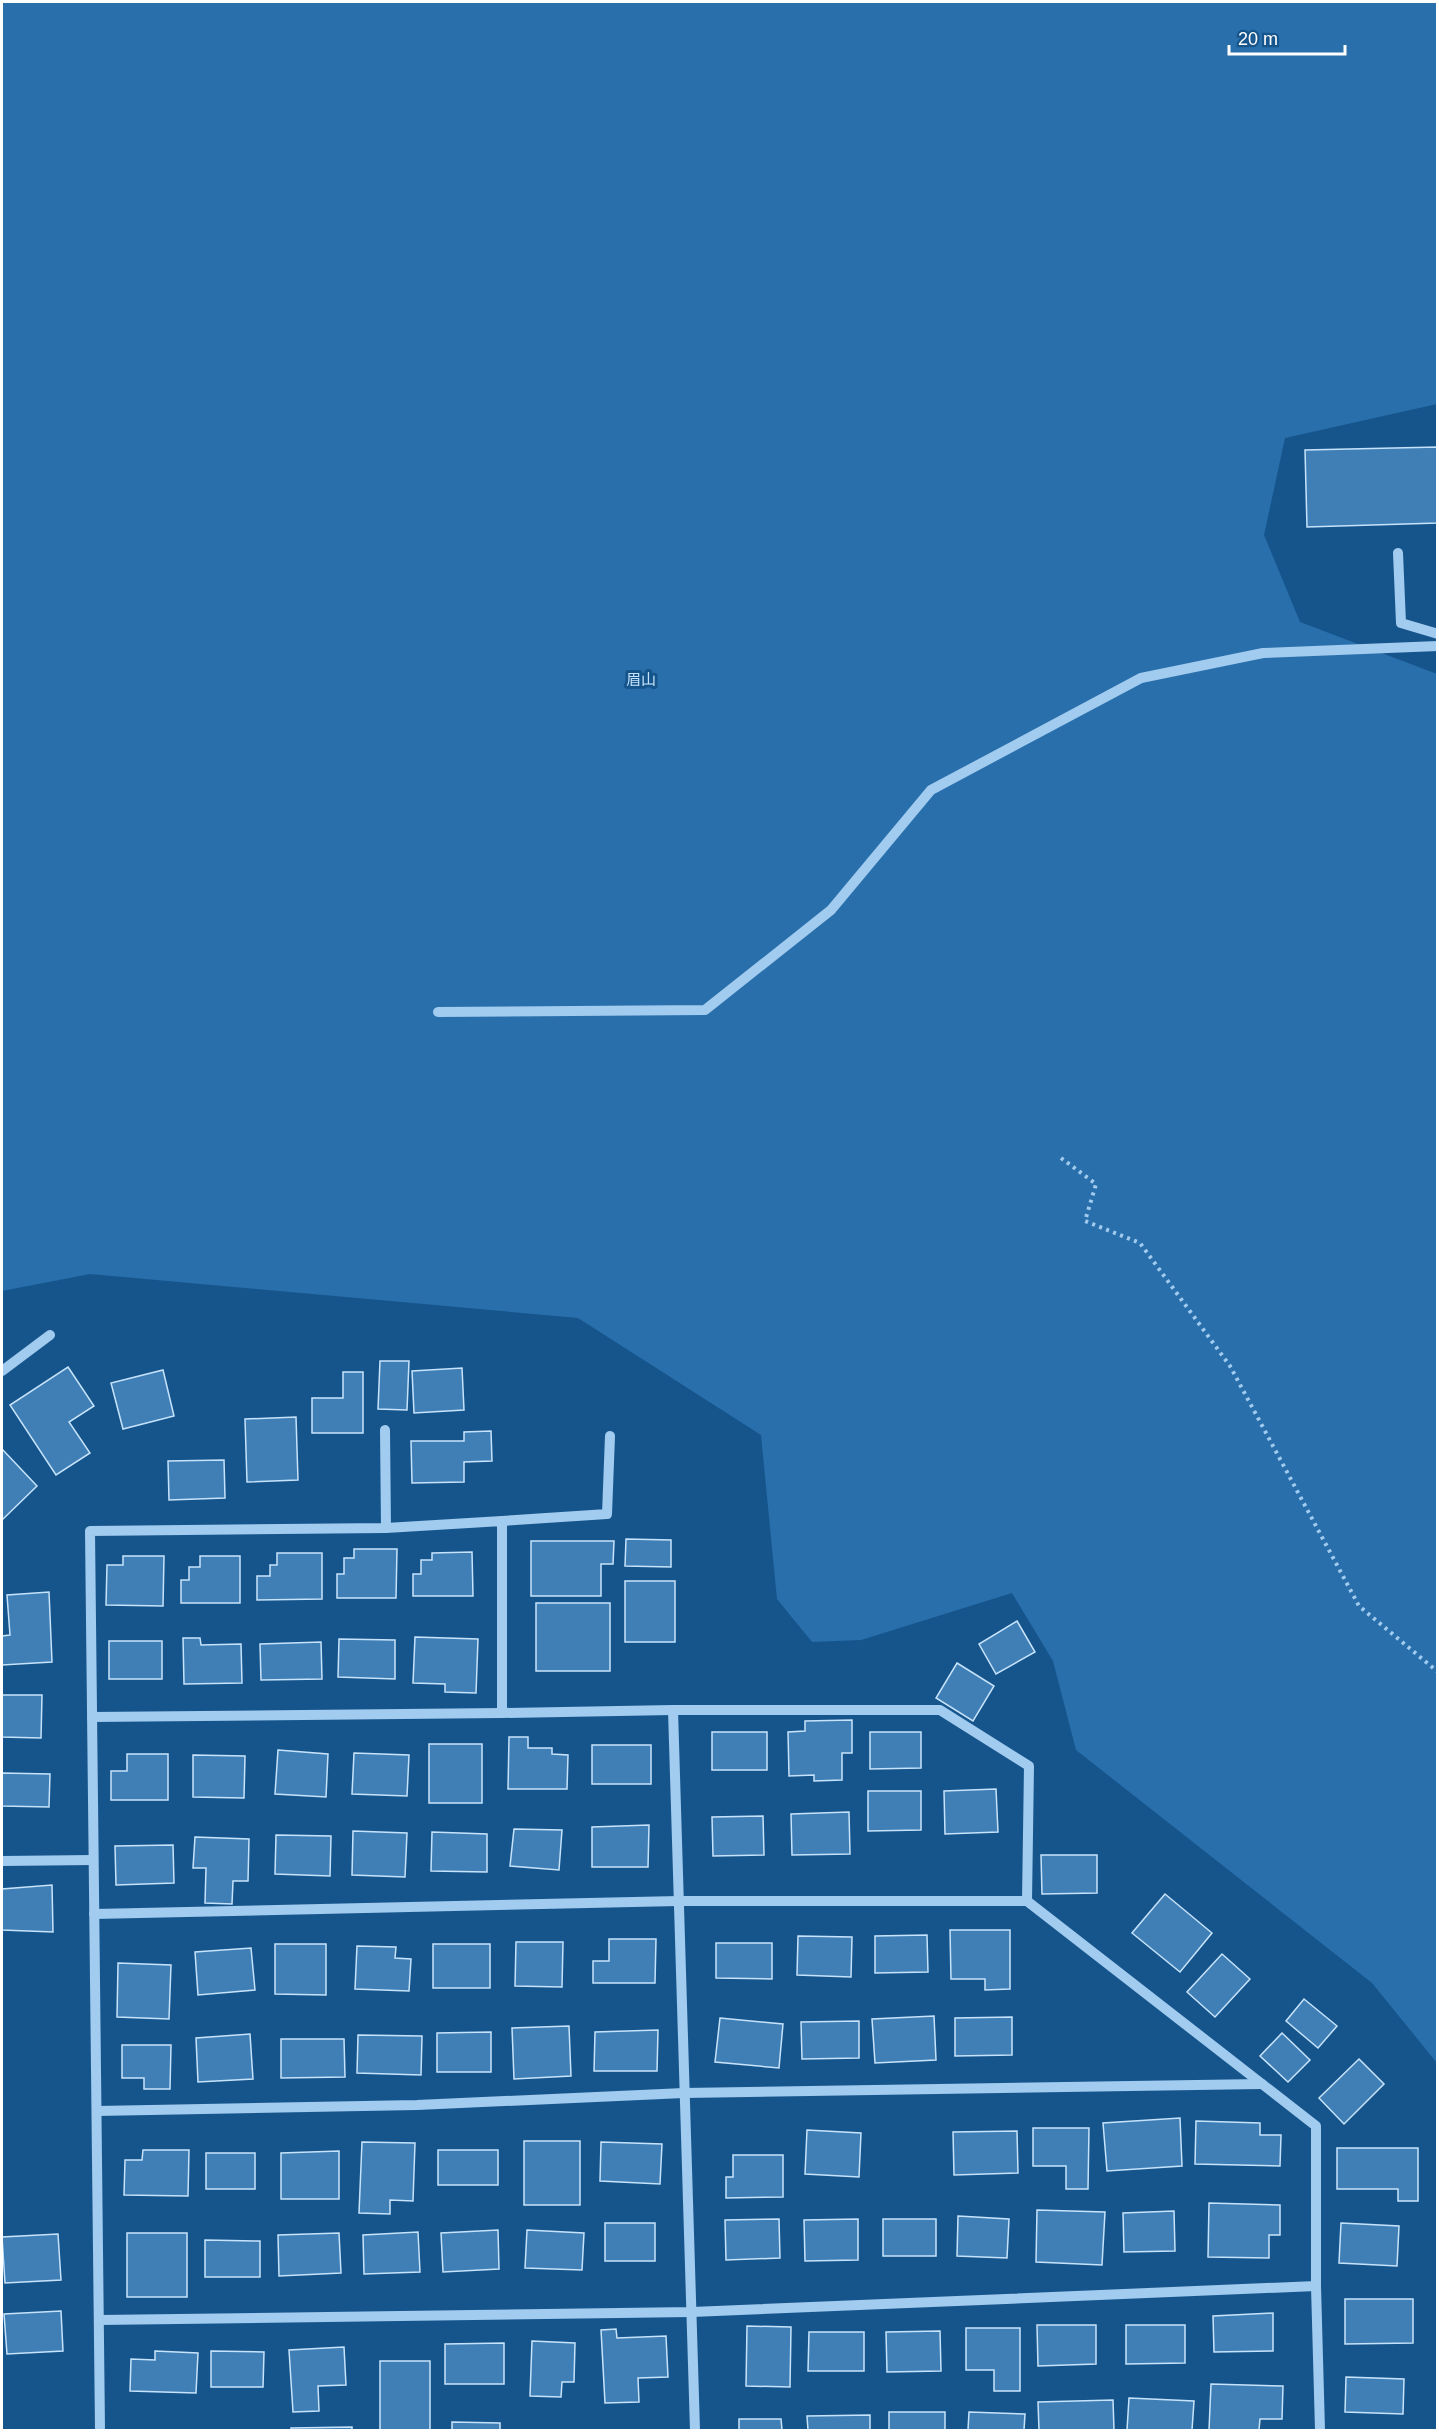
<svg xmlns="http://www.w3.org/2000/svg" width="1439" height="2432" viewBox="0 0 1439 2432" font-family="Helvetica,'Noto Sans JP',sans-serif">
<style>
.green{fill:#296fab}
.building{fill:#3f7fb5;stroke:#c7e3fb;stroke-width:1.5}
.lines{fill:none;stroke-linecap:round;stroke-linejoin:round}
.path{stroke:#a1cbef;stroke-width:4;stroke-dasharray:3 4.5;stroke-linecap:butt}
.minor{stroke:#a1cbef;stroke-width:10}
.labels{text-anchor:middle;stroke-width:6;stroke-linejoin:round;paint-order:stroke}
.park-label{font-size:15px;fill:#c7e3fb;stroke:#16558c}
</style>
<rect width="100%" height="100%" fill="#16558c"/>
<!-- green -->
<path class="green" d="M 2,2 L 1437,2 L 1437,404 L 1285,438 L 1264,535 L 1300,622 L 1437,674 L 1437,2063 L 1372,1983 L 1076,1750 L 1053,1661 L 1012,1593 L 861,1640 L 812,1642 L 777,1599 L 761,1435 L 578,1318 L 90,1274 L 2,1291 Z"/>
<!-- building -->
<g class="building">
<path d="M 1438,447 L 1438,523 L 1307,527 L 1305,450 Z"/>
<path d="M 380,1361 L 409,1361 L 407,1410 L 378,1409 Z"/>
<path d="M 68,1367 L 94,1406 L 69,1422 L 90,1453 L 56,1475 L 10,1405 Z"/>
<path d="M 462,1368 L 464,1410 L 414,1413 L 412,1371 Z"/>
<path d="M 163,1370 L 174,1416 L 123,1429 L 111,1383 Z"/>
<path d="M 343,1372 L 363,1372 L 363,1433 L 312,1433 L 312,1398 L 343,1398 Z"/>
<path d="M 296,1417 L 298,1480 L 247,1482 L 245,1419 Z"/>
<path d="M 491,1431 L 492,1461 L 464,1462 L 464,1482 L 412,1483 L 411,1441 L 464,1441 L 464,1432 Z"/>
<path d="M 2,1449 L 37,1486 L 2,1520 Z"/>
<path d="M 224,1460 L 225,1498 L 169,1500 L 168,1461 Z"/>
<path d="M 626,1539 L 671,1540 L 671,1567 L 625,1566 Z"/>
<path d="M 531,1541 L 614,1541 L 613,1564 L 601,1564 L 601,1596 L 531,1596 Z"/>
<path d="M 354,1549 L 397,1549 L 396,1598 L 337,1598 L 337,1574 L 344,1574 L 344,1558 L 354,1558 Z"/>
<path d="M 472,1552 L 473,1596 L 413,1596 L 413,1574 L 421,1574 L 421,1560 L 432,1560 L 432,1553 Z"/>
<path d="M 277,1553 L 322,1553 L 322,1599 L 257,1600 L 257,1576 L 270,1576 L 270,1565 L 277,1565 Z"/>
<path d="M 123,1556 L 164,1556 L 163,1606 L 106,1605 L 107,1565 L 123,1565 Z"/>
<path d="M 200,1556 L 240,1556 L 240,1603 L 181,1603 L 181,1580 L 189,1580 L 189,1567 L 200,1567 Z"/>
<rect x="625" y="1581" width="50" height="61"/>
<path d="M 49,1592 L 52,1662 L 2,1665 L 2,1636 L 10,1635 L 7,1595 Z"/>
<rect x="536" y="1603" width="74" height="68"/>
<path d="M 1017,1621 L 1035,1652 L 996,1674 L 979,1644 Z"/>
<path d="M 415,1637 L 478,1639 L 476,1693 L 445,1692 L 445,1684 L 413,1683 Z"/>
<path d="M 183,1638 L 200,1638 L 201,1645 L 241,1644 L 242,1683 L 184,1684 Z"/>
<path d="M 339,1639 L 395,1640 L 395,1679 L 338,1677 Z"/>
<rect x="109" y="1641" width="53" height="38"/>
<path d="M 321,1642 L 322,1679 L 261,1680 L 260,1644 Z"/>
<path d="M 957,1663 L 994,1686 L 973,1721 L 936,1698 Z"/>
<path d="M 2,1695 L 42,1695 L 41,1738 L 2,1737 Z"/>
<path d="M 852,1720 L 852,1753 L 842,1753 L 842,1780 L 814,1781 L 814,1775 L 789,1776 L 788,1732 L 805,1731 L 805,1721 Z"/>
<rect x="712" y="1732" width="55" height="38"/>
<path d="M 870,1732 L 921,1732 L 921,1768 L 870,1769 Z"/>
<path d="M 509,1737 L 528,1737 L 528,1748 L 552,1748 L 552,1754 L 568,1755 L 567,1789 L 508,1789 Z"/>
<rect x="429" y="1744" width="53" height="59"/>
<rect x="592" y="1745" width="59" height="39"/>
<path d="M 278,1750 L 328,1754 L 326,1797 L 275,1794 Z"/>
<path d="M 354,1753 L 409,1755 L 407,1796 L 352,1794 Z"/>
<path d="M 127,1754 L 168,1754 L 168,1800 L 111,1800 L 111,1771 L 127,1771 Z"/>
<path d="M 193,1755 L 245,1756 L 244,1798 L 193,1797 Z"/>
<path d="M 2,1773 L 50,1774 L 49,1807 L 2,1806 Z"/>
<path d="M 996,1789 L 998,1832 L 945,1834 L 944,1791 Z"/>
<path d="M 868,1791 L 921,1791 L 921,1830 L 868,1831 Z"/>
<path d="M 849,1812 L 850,1854 L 792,1855 L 791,1814 Z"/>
<path d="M 763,1816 L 764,1855 L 713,1856 L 712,1817 Z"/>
<path d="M 649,1825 L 648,1867 L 592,1867 L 592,1827 Z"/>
<path d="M 514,1829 L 562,1830 L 559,1870 L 510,1866 Z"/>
<path d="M 353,1831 L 407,1833 L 405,1877 L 352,1875 Z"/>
<path d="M 432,1832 L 487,1834 L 487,1872 L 431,1871 Z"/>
<path d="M 276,1835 L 331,1836 L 330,1876 L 275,1874 Z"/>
<path d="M 195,1837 L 249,1839 L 248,1881 L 233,1881 L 232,1904 L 205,1903 L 206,1868 L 193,1868 Z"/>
<path d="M 173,1845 L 174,1883 L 116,1885 L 115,1846 Z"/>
<path d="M 1041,1855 L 1097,1855 L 1097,1893 L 1042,1894 Z"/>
<path d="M 52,1885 L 53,1932 L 2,1930 L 2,1889 Z"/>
<path d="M 1165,1894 L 1212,1933 L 1180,1972 L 1132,1933 Z"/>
<path d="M 950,1930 L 1010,1930 L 1010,1989 L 985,1990 L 985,1979 L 951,1979 Z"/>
<path d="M 927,1935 L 928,1972 L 875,1973 L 875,1936 Z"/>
<path d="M 798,1936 L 852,1937 L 851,1977 L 797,1975 Z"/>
<path d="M 609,1939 L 656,1939 L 655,1983 L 593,1983 L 593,1961 L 609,1961 Z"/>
<path d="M 516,1942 L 563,1942 L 562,1987 L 515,1986 Z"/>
<path d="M 716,1943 L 772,1943 L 772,1979 L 716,1978 Z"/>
<path d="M 275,1944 L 326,1944 L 326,1995 L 275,1994 Z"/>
<rect x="433" y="1944" width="57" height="44"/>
<path d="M 357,1946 L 396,1947 L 395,1958 L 411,1959 L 409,1991 L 355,1989 Z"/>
<path d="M 251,1948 L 255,1990 L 198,1995 L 195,1952 Z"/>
<path d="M 1222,1954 L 1250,1979 L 1215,2017 L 1187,1992 Z"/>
<path d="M 118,1963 L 171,1965 L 169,2019 L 117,2017 Z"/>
<path d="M 1304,1999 L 1337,2026 L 1318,2048 L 1286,2021 Z"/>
<path d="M 934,2016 L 936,2060 L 875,2063 L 872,2019 Z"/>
<path d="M 1012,2017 L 1012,2055 L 955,2056 L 955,2018 Z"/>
<path d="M 720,2018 L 783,2024 L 779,2068 L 715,2062 Z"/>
<path d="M 859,2021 L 859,2058 L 802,2059 L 801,2022 Z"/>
<path d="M 569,2026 L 571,2076 L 514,2079 L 512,2028 Z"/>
<path d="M 658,2030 L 657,2071 L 594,2071 L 595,2032 Z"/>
<path d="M 491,2032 L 491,2072 L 437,2072 L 437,2033 Z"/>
<path d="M 1282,2033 L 1310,2060 L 1288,2082 L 1260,2056 Z"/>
<path d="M 250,2034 L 253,2079 L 198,2082 L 196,2038 Z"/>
<path d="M 358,2035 L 422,2036 L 421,2075 L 357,2073 Z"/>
<path d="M 281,2039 L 344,2039 L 345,2077 L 281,2078 Z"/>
<path d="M 122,2045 L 171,2045 L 170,2089 L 144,2089 L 144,2078 L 122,2078 Z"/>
<path d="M 1359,2059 L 1384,2084 L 1344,2124 L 1319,2098 Z"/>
<path d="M 1180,2118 L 1182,2166 L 1107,2171 L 1103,2123 Z"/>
<path d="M 1196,2121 L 1260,2123 L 1260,2135 L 1281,2135 L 1280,2166 L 1195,2164 Z"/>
<path d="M 1033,2128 L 1089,2128 L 1088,2189 L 1066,2189 L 1066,2166 L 1033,2166 Z"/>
<path d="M 807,2130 L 861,2133 L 859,2177 L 805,2174 Z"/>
<path d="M 1017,2131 L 1018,2173 L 954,2175 L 953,2132 Z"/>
<rect x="524" y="2141" width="56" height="64"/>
<path d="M 362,2142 L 415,2143 L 413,2201 L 390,2200 L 390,2214 L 359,2213 Z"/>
<path d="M 601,2142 L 662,2144 L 660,2184 L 600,2181 Z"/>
<path d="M 1337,2148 L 1418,2148 L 1418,2201 L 1398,2201 L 1398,2189 L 1337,2189 Z"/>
<path d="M 143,2150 L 189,2150 L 188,2196 L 124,2195 L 125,2160 L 142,2160 Z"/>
<rect x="438" y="2150" width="60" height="35"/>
<path d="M 339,2151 L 339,2199 L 281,2199 L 281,2153 Z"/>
<rect x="206" y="2153" width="49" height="36"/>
<path d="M 733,2155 L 783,2155 L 783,2197 L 726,2198 L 726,2177 L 733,2177 Z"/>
<path d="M 1209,2203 L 1280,2205 L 1280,2235 L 1269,2235 L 1269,2258 L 1208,2257 Z"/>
<path d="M 1037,2210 L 1105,2212 L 1102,2265 L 1036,2262 Z"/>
<path d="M 1174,2211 L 1175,2251 L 1124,2252 L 1123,2213 Z"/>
<path d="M 958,2216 L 1009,2219 L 1007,2258 L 957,2256 Z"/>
<path d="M 779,2219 L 780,2258 L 726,2260 L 725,2220 Z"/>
<path d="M 858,2219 L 858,2260 L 805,2261 L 804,2220 Z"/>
<rect x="883" y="2219" width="53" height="37"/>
<rect x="605" y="2223" width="50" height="38"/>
<path d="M 1341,2223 L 1399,2226 L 1397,2266 L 1339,2263 Z"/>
<path d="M 498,2230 L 499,2269 L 443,2272 L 441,2233 Z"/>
<path d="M 527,2230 L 584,2233 L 582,2270 L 525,2268 Z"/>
<path d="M 418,2232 L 420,2272 L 364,2274 L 363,2235 Z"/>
<rect x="127" y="2233" width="60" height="64"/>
<path d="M 339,2233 L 341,2273 L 279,2276 L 278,2235 Z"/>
<path d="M 58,2234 L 61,2280 L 5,2283 L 2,2237 Z"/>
<path d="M 205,2240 L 260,2241 L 260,2277 L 205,2277 Z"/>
<path d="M 1345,2299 L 1413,2299 L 1413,2343 L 1345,2344 Z"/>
<path d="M 61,2311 L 63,2351 L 7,2354 L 4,2314 Z"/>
<path d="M 1273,2313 L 1273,2351 L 1214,2352 L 1213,2316 Z"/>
<path d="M 1037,2325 L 1096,2325 L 1096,2364 L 1038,2366 Z"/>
<path d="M 1126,2325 L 1185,2325 L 1185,2363 L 1126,2364 Z"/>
<path d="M 747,2326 L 791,2327 L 790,2387 L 746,2386 Z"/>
<path d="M 966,2328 L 1020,2328 L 1020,2391 L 994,2391 L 994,2370 L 966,2370 Z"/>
<path d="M 616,2329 L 617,2338 L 666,2336 L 668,2377 L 638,2378 L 639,2402 L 605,2403 L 601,2330 Z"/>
<path d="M 940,2331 L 941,2371 L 887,2372 L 886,2332 Z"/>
<path d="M 809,2332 L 864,2332 L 864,2371 L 808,2371 Z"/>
<path d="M 532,2341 L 575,2343 L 574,2382 L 562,2382 L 561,2397 L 530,2396 Z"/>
<path d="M 504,2343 L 504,2384 L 445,2384 L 445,2344 Z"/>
<path d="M 344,2347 L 346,2385 L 318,2386 L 319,2411 L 293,2412 L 289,2350 Z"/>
<path d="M 155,2351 L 198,2353 L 196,2393 L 130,2391 L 131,2359 L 155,2360 Z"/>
<path d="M 211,2351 L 264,2352 L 263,2387 L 211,2387 Z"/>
<rect x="380" y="2361" width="50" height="69"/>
<path d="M 1346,2377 L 1404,2379 L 1403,2414 L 1345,2412 Z"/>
<path d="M 1211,2384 L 1283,2386 L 1282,2419 L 1260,2419 L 1259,2430 L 1209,2430 Z"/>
<path d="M 1129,2398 L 1194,2401 L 1192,2430 L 1127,2430 Z"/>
<path d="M 1113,2400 L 1114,2430 L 1039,2430 L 1038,2402 Z"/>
<rect x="889" y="2412" width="56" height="18"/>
<path d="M 969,2412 L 1025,2414 L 1024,2430 L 968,2430 Z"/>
<path d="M 870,2415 L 870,2430 L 808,2430 L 807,2416 Z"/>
<path d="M 739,2419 L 781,2419 L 782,2430 L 739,2430 Z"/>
<path d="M 452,2422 L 500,2423 L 500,2430 L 452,2430 Z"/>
<path d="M 352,2427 L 352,2430 L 291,2430 L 291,2428 Z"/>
</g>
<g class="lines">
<!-- path -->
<path class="path" d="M 1061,1158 L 1096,1184 L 1085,1221 L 1140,1243 L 1230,1366 L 1359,1606 L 1438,1672"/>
<!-- minor -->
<g class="minor">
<path d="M 1398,553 L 1401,623 L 1438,634"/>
<path d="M 438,1012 L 705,1010 L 831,910 L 931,790 L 1141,678 L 1263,653 L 1438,646"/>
<path d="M 2,1371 L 50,1335"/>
<path d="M 385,1430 L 386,1528"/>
<path d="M 502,1521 L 607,1514 L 610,1436"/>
<path d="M 92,1717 L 502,1713"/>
<path d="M 2,1861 L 93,1860"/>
<path d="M 94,1914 L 679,1901 L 1027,1901 L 1316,2126 L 1316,2286 L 1320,2430"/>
<path d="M 97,2111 L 417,2105 L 684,2093 L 1262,2084"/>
<path d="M 99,2320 L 692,2312 L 1316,2286"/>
<path d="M 100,2430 L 90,1531 L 386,1528 L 502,1521 L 502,1713 L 673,1710"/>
<path d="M 695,2430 L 673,1710 L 940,1710 L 1029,1766 L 1027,1901"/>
</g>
</g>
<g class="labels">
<!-- park labels -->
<g class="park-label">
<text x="641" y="685">眉山</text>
</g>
</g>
<!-- border -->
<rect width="1439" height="2432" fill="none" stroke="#ffffff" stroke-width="6"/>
<!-- scale -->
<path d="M1229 45v9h116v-9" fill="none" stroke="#ffffff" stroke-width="3"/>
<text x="1238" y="45" font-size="18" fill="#ffffff" stroke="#16558c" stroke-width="4.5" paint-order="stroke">20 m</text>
</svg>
